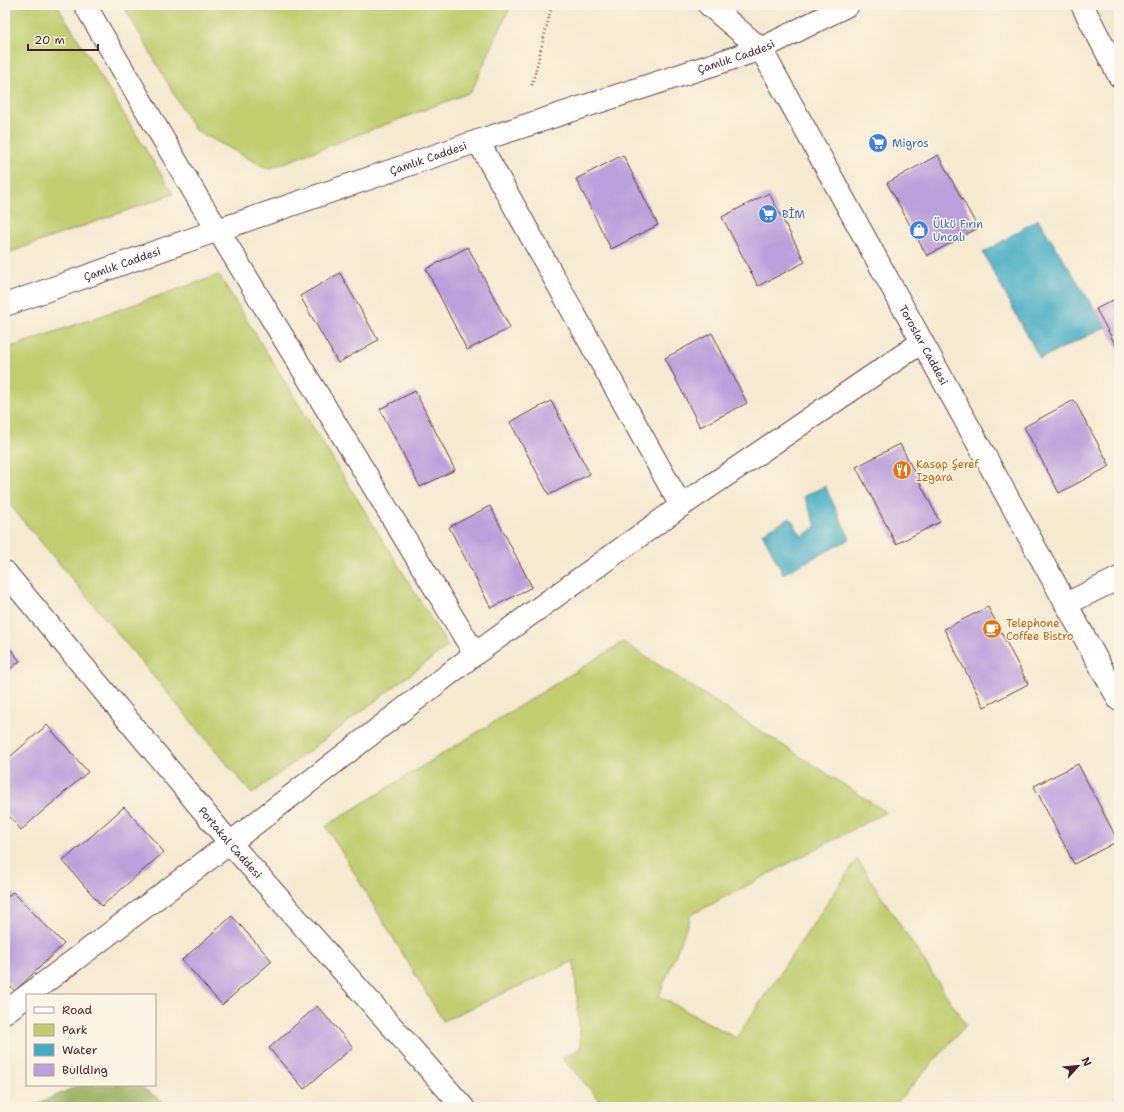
<svg xmlns="http://www.w3.org/2000/svg" width="1124" height="1112" viewBox="0 0 1124 1112" font-family="'Shantell Sans',sans-serif">
<style>
.green{fill:#c0ce70;stroke:#85764e}
.forest{fill:#98b162;stroke:#716846}
.water{fill:#43abc3;stroke:#466577}
.building{fill:#b99fdb}
.lines{fill:none;stroke-linecap:round;stroke-linejoin:round}
.street-casing{stroke:#643d44;stroke-width:24}
.secondary-casing{stroke:#643d44;stroke-width:24}
.path{stroke:#643d44;stroke-width:2.5;stroke-dasharray:1 3;stroke-linecap:butt}
.street{stroke:#fff;stroke-width:22}
.secondary{stroke:#fff;stroke-width:22}
.labels{text-anchor:middle;stroke-width:3;stroke-linejoin:round;paint-order:stroke}
.street-label{font-size:11px;fill:#4a1f2b;stroke:#fcf5e5}
.shop-label{font-size:11px;fill:#366cbe;stroke:#fcf5e5;text-anchor:start}
.food-label{font-size:11px;fill:#c56008;stroke:#fcf5e5;text-anchor:start}
</style>
<rect width="100%" height="100%" fill="#fcf5e5"/>
<filter id="ink" filterUnits="userSpaceOnUse"><feTurbulence type="fractalNoise" baseFrequency=".025" numOctaves="2"/><feDisplacementMap in="SourceGraphic" scale="8" xChannelSelector="R" yChannelSelector="G"/><feConvolveMatrix kernelMatrix="1 2 1 2 8 2 1 2 1" color-interpolation-filters="sRGB"/></filter>
<filter id="wash" filterUnits="userSpaceOnUse"><feTurbulence type="fractalNoise" baseFrequency=".012" numOctaves="4" result="noise"/><feDisplacementMap in="SourceGraphic" scale="16" xChannelSelector="R" yChannelSelector="G"/><feGaussianBlur stdDeviation="0.9" result="paint"/><feColorMatrix in="noise" values="0 0 0 0 0 0 0 0 0 0 0 0 0 0 0 0 0 1.4 0 .05"/><feComposite in="paint" operator="in"/></filter>
<g filter="url(#wash)">
<rect width="100%" height="100%" fill="#f5e9d0"/>
<!-- green -->
<g class="green">
<path d="M 5,5 L 57,5 L 173,194 L 5,254 Z"/>
<path d="M 123,5 L 511,5 L 471,92 L 268,169 L 194,129 Z"/>
<path d="M 219,275 L 448,646 L 252,794 L 5,499 L 5,349 Z"/>
<path d="M 623,642 L 886,812 L 691,915 L 659,996 L 736,1038 L 857,859 L 966,1025 L 893,1107 L 606,1107 L 562,1058 L 581,1048 L 574,961 L 443,1021 L 326,826 Z"/>
</g>
<!-- forest -->
<path class="forest" d="M 79,1085 L 138,1085 L 171,1107 L 31,1107 Z"/>
<!-- water -->
<g class="water">
<path d="M 1038,219 L 1106,327 L 1040,359 L 983,253 Z"/>
<path d="M 825,486 L 850,539 L 783,574 L 762,533 L 790,518 L 802,536 L 816,527 L 804,496 Z"/>
</g>
<g id="blocks">
<!-- building -->
<g class="building">
<path d="M 623,155 L 658,225 L 611,249 L 576,179 Z"/>
<path d="M 938,155 L 978,228 L 927,256 L 887,183 Z"/>
<path d="M 769,193 L 805,262 L 758,286 L 722,217 Z"/>
<path d="M 468,247 L 510,328 L 467,350 L 426,269 Z"/>
<path d="M 340,273 L 378,340 L 338,363 L 300,296 Z"/>
<path d="M 1119,297 L 1119,351 L 1096,309 Z"/>
<path d="M 712,333 L 747,403 L 700,427 L 665,358 Z"/>
<path d="M 415,391 L 455,470 L 420,487 L 380,409 Z"/>
<path d="M 1074,400 L 1110,466 L 1059,493 L 1024,427 Z"/>
<path d="M 551,401 L 590,474 L 549,495 L 510,422 Z"/>
<path d="M 900,444 L 940,522 L 896,544 L 856,467 Z"/>
<path d="M 490,506 L 532,587 L 491,608 L 449,527 Z"/>
<path d="M 988,607 L 1028,684 L 984,707 L 944,629 Z"/>
<path d="M 5,642 L 20,661 L 5,674 Z"/>
<path d="M 47,725 L 88,772 L 21,830 L 5,811 L 5,761 Z"/>
<path d="M 1078,764 L 1118,841 L 1074,864 L 1034,786 Z"/>
<path d="M 124,807 L 164,852 L 102,906 L 63,861 Z"/>
<path d="M 13,892 L 64,944 L 15,991 L 5,981 L 5,899 Z"/>
<path d="M 232,916 L 272,961 L 222,1005 L 182,960 Z"/>
<path d="M 1119,943 L 1119,953 L 1115,945 Z"/>
<path d="M 317,1006 L 353,1047 L 304,1089 L 269,1048 Z"/>
</g>
</g>
</g>
<g filter="url(#ink)">
<use href="#blocks" fill-opacity="0" stroke="#643d44" stroke-width="1"/>
<g class="lines">
<!-- street casing -->
<g class="street-casing">
<g id="street">
<path d="M 85,5 L 200,202 L 218,230 L 475,654"/>
<path d="M 1082,5 L 1119,76"/>
<path d="M 478,141 L 681,506"/>
<path id="s1" d="M 5,572 L 230,843 L 463,1107"/>
<path d="M 1066,604 L 1119,578"/>
<path d="M 28,995 L 230,843 L 475,654 L 681,506 L 922,342"/>
<path d="M 5,1012 L 27,996"/>
</g>
</g>
<!-- secondary casing -->
<g class="secondary-casing">
<g id="secondary">
<path id="s2" d="M 709,5 L 761,49 L 1119,700"/>
<path id="s3" d="M 5,305 L 218,230 L 478,141 L 761,49 L 848,5"/>
</g>
</g>
<!-- path -->
<path class="path" d="M 532,85 L 552,5"/>
<!-- street -->
<use href="#street" class="street"/>
<!-- secondary -->
<use href="#secondary" class="secondary"/>
</g>
</g>
<!-- icons -->
<defs>
<g id="supermarket-disc" transform="scale(1)"><circle r="9.5" fill="#3f7fe0" stroke="#fcf5e5"/><path d="M-6-5.5h2.5l.6 2H6L4.5 2H-2.5L-4.4-4H-6ZM-1.5 3.2a1.3 1.3 0 1 0 .1 0ZM3 3.2a1.3 1.3 0 1 0 .1 0Z" fill="#fff"/></g>
<g id="shop-disc" transform="scale(1)"><circle r="9.5" fill="#3f7fe0" stroke="#fcf5e5"/><path d="M-5-2.5h2.3a2.7 3.5 0 0 1 5.4 0H5L5.5 6h-11ZM-1.5-2.5h3a1.5 2.3 0 0 0-3 0Z" fill="#fff"/></g>
<g id="restaurant-disc" transform="scale(1)"><circle r="9.5" fill="#e8710a" stroke="#fcf5e5"/><path d="M-5-6h1v4h1v-4h1v4h1v-4h1v5L-1.5 .5V6h-2V.5L-5-1ZM5-6V6H3V1.5H1.5Q1.5-4 5-6Z" fill="#fff"/></g>
<g id="cafe-disc" transform="scale(1)"><circle r="9.5" fill="#e8710a" stroke="#fcf5e5"/><path d="M-5.5-4.5H6V0H3Q3 3.5 0 3.5H-2.5Q-5.5 3.5-5.5 0ZM3-3.2v2h1.7v-2ZM-6 4.5H4V6H-6Z" fill="#fff"/></g>
</defs>
<g fill-rule="evenodd">
<use href="#supermarket-disc" x="878" y="143"/>
<use href="#supermarket-disc" x="768" y="214"/>
<use href="#shop-disc" x="919" y="230"/>
<use href="#restaurant-disc" x="902" y="470"/>
<use href="#cafe-disc" x="992" y="629"/>
</g>
<g class="labels">
<!-- street labels -->
<g class="street-label">
<text dy="4" stroke="none"><textPath href="#s3" startOffset="772">Çamlık Caddesi</textPath></text>
<text dy="4" stroke="none"><textPath href="#s3" startOffset="448">Çamlık Caddesi</textPath></text>
<text dy="4" stroke="none"><textPath href="#s3" startOffset="124">Çamlık Caddesi</textPath></text>
<text dy="4" stroke="none"><textPath href="#s2" startOffset="406">Toroslar Caddesi</textPath></text>
<text dy="4" stroke="none"><textPath href="#s1" startOffset="352">Portakal Caddesi</textPath></text>
</g>
<!-- shop labels -->
<g class="shop-label">
<text x="892" y="147">Migros</text>
<text x="782" y="218">BİM</text>
<text x="933" y="228">Ülkü Fırın<tspan x="933" dy="13">Uncalı</tspan></text>
</g>
<!-- food labels -->
<g class="food-label">
<text x="916" y="468">Kasap Şeref<tspan x="916" dy="13">Izgara</tspan></text>
<text x="1006" y="627">Telephone<tspan x="1006" dy="13">Coffee Bistro</tspan></text>
</g>
</g>
<!-- margin -->
<rect width="1124" height="1112" fill="none" stroke="#fcf5e5" stroke-width="20"/>
<!-- legend -->
<rect x="26" y="994" width="130" height="92" fill="#fcf5e5" stroke="#b59f9b"/>
<rect x="34" y="1007" width="20" height="6" fill="#ffffff" stroke="#b59f9b"/>
<text x="62" y="1014" font-size="12" fill="#4a1f2b">Road</text>
<rect x="34" y="1024" width="20" height="12" fill="#c0ce70" stroke="#b59f9b"/>
<text x="62" y="1034" font-size="12" fill="#4a1f2b">Park</text>
<rect x="34" y="1044" width="20" height="12" fill="#43abc3" stroke="#b59f9b"/>
<text x="62" y="1054" font-size="12" fill="#4a1f2b">Water</text>
<rect x="34" y="1064" width="20" height="12" fill="#b99fdb" stroke="#b59f9b"/>
<text x="62" y="1074" font-size="12" fill="#4a1f2b">Building</text>
<!-- north arrow -->
<g transform="translate(1078 1066) rotate(63)" stroke="#fcf5e5" stroke-width="3" paint-order="stroke">
<path d="M0-3L7 15L0 10L-7 15Z" fill="#4a1f2b"/>
<text y="-6" font-size="11" font-weight="bold" text-anchor="middle" fill="#4a1f2b">N</text>
</g>
<!-- scale -->
<path d="M28 44v6h70v-6" fill="none" stroke="#4a1f2b" stroke-width="2"/>
<text x="34" y="44" font-size="12" fill="#4a1f2b" stroke="#fcf5e5" stroke-width="3" paint-order="stroke">20 m</text>
</svg>
